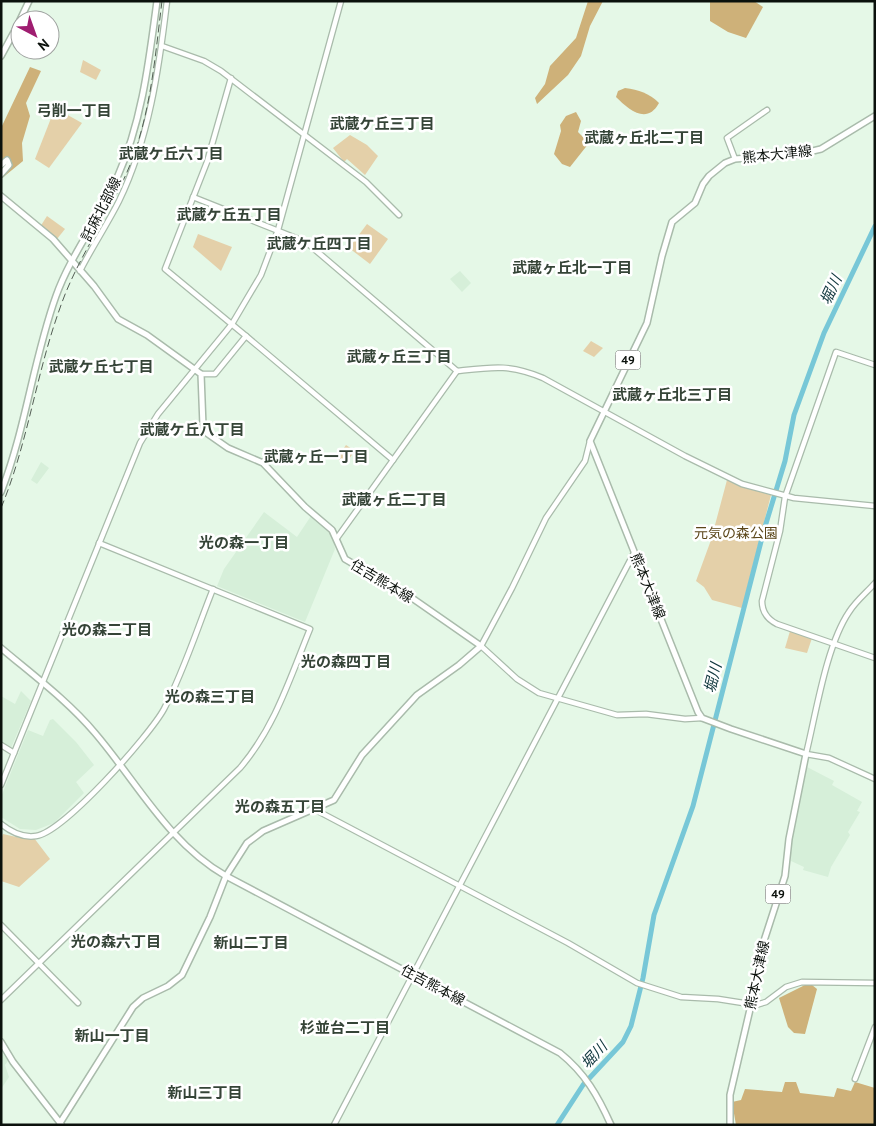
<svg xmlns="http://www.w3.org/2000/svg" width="876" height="1126" viewBox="0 0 876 1126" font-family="'PT Sans','Noto Sans JP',sans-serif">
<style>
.built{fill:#d6efd9}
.green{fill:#e4d0a9}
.forest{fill:#ceb179}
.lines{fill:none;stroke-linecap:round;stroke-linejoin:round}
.river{stroke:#77c7d7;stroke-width:5}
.minor-casing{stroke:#a9bbab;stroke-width:7}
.major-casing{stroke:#a9bbab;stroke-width:8}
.minor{stroke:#fff;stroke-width:4.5}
.major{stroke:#fff;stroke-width:5}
.rail{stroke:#535d54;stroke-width:1;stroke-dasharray:8 4;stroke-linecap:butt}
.labels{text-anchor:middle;stroke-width:5;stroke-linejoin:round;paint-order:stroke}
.shield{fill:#fff;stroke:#545855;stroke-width:1}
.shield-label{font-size:12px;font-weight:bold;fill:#0b110c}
.street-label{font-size:14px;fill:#0b110c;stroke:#fff}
.park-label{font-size:14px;fill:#5b461a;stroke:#fff}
.neighbourhood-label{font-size:15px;font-weight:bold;fill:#354437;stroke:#fff}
.water-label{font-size:15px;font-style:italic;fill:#0e353c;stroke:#fff}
</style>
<rect width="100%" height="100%" fill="#e5f8e7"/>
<!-- built -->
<g class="built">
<path d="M 460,271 L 471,283 L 462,292 L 450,279 Z"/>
<path d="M 41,462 L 49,468 L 37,484 L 31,480 Z"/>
<path d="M 264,512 L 297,537 L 311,516 L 329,532 L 334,543 L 335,549 L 305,622 L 217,586 L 224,569 Z"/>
<path d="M 21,691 L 31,701 L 11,748 L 1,743 L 1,696 L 15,704 Z"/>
<path d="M 53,719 L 76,742 L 94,765 L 76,782 L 84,793 L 54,823 L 36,830 L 20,829 L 1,817 L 1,797 L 28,730 L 43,736 L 50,720 Z"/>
<path d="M 807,767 L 834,781 L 832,785 L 862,802 L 857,811 L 860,812 L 848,832 L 850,835 L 831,867 L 828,877 L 803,870 L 804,867 L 791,861 L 791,843 Z"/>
<path d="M 1,1051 L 8,1061 L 5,1065 L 9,1077 L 1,1089 Z"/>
</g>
<!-- green -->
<g class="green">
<path d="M 83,60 L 101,70 L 96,80 L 80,72 Z"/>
<path d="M 55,108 L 82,123 L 49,168 L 35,159 Z"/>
<path d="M 350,135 L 367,145 L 378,156 L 365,175 L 347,159 L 344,162 L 333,148 Z"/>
<path d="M 47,216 L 65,229 L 57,239 L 40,227 Z"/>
<path d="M 367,224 L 388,239 L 370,264 L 349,248 Z"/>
<path d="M 198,234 L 232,247 L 221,271 L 193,247 Z"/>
<path d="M 591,341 L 603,348 L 594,357 L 583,351 Z"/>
<path d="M 346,445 L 355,451 L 345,464 L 337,458 Z"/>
<path d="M 727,480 L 771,495 L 742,608 L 712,600 L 704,587 L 696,581 L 711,540 Z"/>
<path d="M 790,631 L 812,638 L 807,653 L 785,648 Z"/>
<path d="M 3,834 L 21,838 L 34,838 L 50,859 L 19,887 L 1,881 L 1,839 Z"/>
</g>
<!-- forest -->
<g class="forest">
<path d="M 588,1 L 603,1 L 590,26 L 581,56 L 568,75 L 537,104 L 535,98 L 545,84 L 550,66 L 576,38 Z"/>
<path d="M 710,1 L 754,1 L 763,7 L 746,38 L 728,32 L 710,21 Z"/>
<path d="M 30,67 L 41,71 L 26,103 L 30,116 L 22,143 L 23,161 L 1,179 L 1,128 Z"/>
<path d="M 625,88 C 639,90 649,93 659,103 C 647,125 629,110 616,97 L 618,91 Z"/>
<path d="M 576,112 L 581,121 L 578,132 L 589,143 L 570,167 L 562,164 L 554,154 L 561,131 L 560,125 L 566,116 Z"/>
<path d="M 805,985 L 812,985 L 817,989 L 805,1034 L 794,1033 L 788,1027 L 779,998 Z"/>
<path d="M 785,1082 L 796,1082 L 800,1093 L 834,1097 L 837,1088 L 851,1091 L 855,1082 L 875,1088 L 875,1125 L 736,1125 L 732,1102 L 741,1100 L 745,1089 L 782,1092 Z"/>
</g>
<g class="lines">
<!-- river -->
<path class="river" d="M 557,1125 L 583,1085 L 623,1042 L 631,1026 L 643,978 L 654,915 L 693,806 L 764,530 L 785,461 L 794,415 L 824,333 L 875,226"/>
<!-- minor casing -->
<g class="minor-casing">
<g id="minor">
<path d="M 162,46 L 204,61 L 221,71 L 366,182 L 399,215"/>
<path d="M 231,78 L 207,162 L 165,269 L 246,336"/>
<path d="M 735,159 L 727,138 L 767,110"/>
<path d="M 193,197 L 306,242 L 457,371 C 493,367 509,364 543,378 L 685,456 L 742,484 L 794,498 L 875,506"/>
<path d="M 80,271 C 92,247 107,225 119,201 C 149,139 159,69 167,1"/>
<path d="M 875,365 L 836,352 L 785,497 L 780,531 L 762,601 C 762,612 767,619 777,624 L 875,658"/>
<path d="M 201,374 L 215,374 L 246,336 L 393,460"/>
<path d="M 590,441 L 585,461 L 546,518 L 512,588 L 481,646 L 517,679 L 539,693 L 617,715 L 646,714 L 685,719 L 702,718"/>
<path d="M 337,538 L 457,371"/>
<path d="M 875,583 C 866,593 856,601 849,612 C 826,646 816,714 806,754 L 829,758 L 875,779"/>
<path d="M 1,745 L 14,753"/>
<path d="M 1,785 L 140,443 L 158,414 L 232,324 L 261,275 L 278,230 L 341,1"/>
<path d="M 312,808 L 568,943 L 637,983 L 681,997 L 718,999 L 756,1005 L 766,1002 L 786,987 L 802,982 L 875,983"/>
<path d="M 1,824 C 11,832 23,838 36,836 C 63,833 150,735 164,709 C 184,671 197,629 213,589"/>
<path d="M 1,925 L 78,1003"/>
<path d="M 1,1000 L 240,768 C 275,727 290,678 310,629 L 99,543"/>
<path d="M 855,1079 L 875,1027"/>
<path d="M 334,1125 L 634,553"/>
</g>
</g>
<!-- major casing -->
<g class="major-casing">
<g id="major">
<path d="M 20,20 L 29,1"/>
<path d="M 1,56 L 20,21"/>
<path d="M 1,165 L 7,160 L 9,165 L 1,174"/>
<path d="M 1,196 L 53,239 L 94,286 L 118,319 L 147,335 L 201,374 L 203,426 L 208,434 L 228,448 L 263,463 L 305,507 L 332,530 L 345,559 L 412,598 L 481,646 L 459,665 L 417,695 L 362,755 L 334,800 L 263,831 L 247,843 L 226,876 L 210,917 L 182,975 L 168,986 L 143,998 L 133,1007 L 60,1123"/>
<path d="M 1,492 C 26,428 33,360 56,296 C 71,254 100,218 117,178 C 142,122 149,61 157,1"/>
<path d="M 1,648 C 33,675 68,701 95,733 C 137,782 168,843 226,876 L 560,1053 C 585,1073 598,1096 611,1125"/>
<path d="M 1,1042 L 13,1062 L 61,1124"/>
<path d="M 730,1125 L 730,1095 L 751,1005 L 762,947 L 785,876 L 789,839 L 806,754 L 731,729 L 702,718 L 698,712 L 590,441 L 647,323 L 662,256 L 672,222 L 695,203 L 703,184 L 709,176 L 725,163 L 735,159 L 800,154 L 821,149 L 875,116"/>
</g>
</g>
<!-- minor -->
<use href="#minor" class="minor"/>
<!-- major -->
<use href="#major" class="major"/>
<!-- rail -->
<path class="rail" d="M 1,508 C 28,443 36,374 60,308 C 77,258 110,214 130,165 C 151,112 155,57 162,1"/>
</g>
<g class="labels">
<!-- shield labels -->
<g class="shield">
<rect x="615.5" y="350.5" width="25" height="19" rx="4"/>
<rect x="765.5" y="884.5" width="25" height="19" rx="4"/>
</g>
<g class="shield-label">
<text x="628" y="364">49</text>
<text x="778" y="898">49</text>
</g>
<!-- street labels -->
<g class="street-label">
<text transform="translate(777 154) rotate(-6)" y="5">熊本大津線</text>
<text transform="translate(101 209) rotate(-63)" y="5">託麻北部線</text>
<text transform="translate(382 581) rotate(31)" y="5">住吉熊本線</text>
<text transform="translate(648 586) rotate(68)" y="5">熊本大津線</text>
<text transform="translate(757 975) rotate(-78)" y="5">熊本大津線</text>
<text transform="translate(433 985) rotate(28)" y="5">住吉熊本線</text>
</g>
<!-- park labels -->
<g class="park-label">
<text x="736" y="538">元気の森公園</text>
</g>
<!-- neighbourhood labels -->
<g class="neighbourhood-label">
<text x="74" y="116">弓削一丁目</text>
<text x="382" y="129">武蔵ケ丘三丁目</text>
<text x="644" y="143">武蔵ヶ丘北二丁目</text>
<text x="171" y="159">武蔵ケ丘六丁目</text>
<text x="229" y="220">武蔵ケ丘五丁目</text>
<text x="319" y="249">武蔵ケ丘四丁目</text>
<text x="572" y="273">武蔵ヶ丘北一丁目</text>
<text x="399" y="362">武蔵ヶ丘三丁目</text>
<text x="101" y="372">武蔵ケ丘七丁目</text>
<text x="672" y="400">武蔵ヶ丘北三丁目</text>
<text x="192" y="435">武蔵ケ丘八丁目</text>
<text x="316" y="462">武蔵ヶ丘一丁目</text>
<text x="394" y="505">武蔵ヶ丘二丁目</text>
<text x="244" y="548">光の森一丁目</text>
<text x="107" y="635">光の森二丁目</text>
<text x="346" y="667">光の森四丁目</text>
<text x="210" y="702">光の森三丁目</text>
<text x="280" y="812">光の森五丁目</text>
<text x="116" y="947">光の森六丁目</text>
<text x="251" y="948">新山二丁目</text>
<text x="345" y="1033">杉並台二丁目</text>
<text x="112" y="1041">新山一丁目</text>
<text x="205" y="1098">新山三丁目</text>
</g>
<!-- water labels -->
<g class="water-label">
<text transform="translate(831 290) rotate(-65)" y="5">堀川</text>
<text transform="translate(713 678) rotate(-76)" y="5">堀川</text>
<text transform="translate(594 1055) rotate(-47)" y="5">堀川</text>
</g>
</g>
<!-- border -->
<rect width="876" height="1126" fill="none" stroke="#0b110c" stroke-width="5"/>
<!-- north arrow -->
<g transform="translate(35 35) rotate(139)"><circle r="24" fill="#ffffff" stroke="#9da09e"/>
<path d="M0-4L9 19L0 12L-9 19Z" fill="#9f1d70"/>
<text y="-8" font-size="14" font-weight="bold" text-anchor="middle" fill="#0b110c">N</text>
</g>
</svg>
